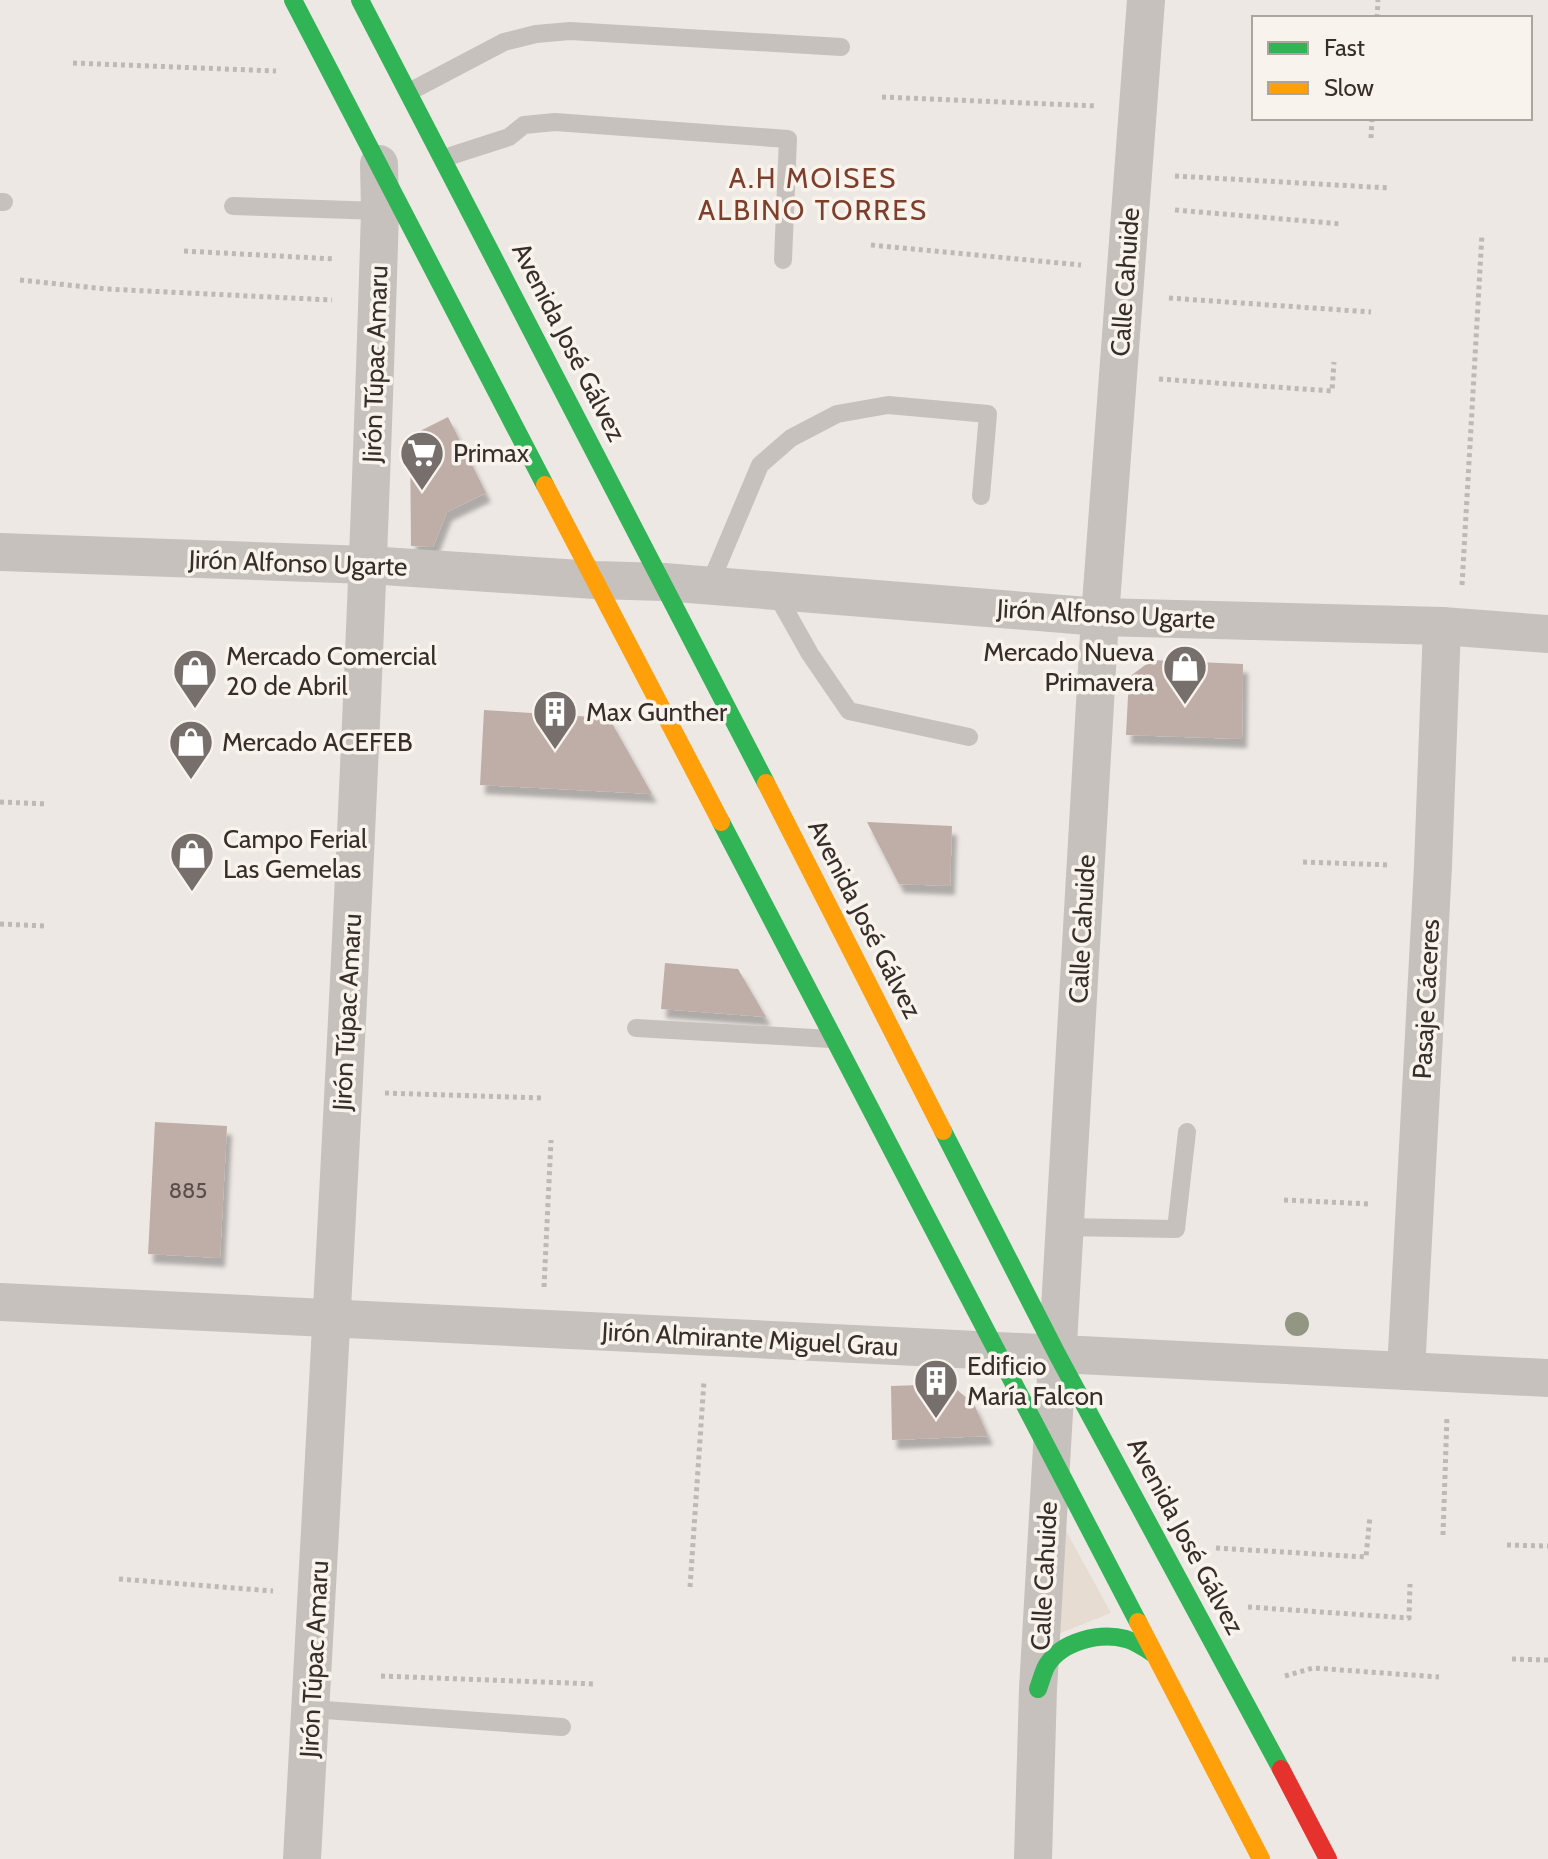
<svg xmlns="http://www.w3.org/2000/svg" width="1548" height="1859" viewBox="0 0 1548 1859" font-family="Cabin,sans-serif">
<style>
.plaza{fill:#e6dcd2}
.building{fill:#bfaea8;filter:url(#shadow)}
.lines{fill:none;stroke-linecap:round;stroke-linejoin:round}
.path{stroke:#bfb9b5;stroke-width:5;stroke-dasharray:4 4;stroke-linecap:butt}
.lane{stroke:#c6c1bd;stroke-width:18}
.street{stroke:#c6c1bd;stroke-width:38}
.fast{stroke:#30b455;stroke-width:18}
.slow{stroke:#ff9f0a;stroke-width:18}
.jam{stroke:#e5322d;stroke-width:18}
.tree{fill:#929682}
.labels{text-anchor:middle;stroke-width:7;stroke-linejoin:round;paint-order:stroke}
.number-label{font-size:22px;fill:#594e4a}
.street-label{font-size:26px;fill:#372e2b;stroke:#f8f3ec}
.poi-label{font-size:26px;fill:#372e2b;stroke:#f8f3ec;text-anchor:start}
.neighbourhood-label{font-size:28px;letter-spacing:2px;fill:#7e3e2c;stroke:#f8f3ec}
</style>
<defs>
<filter id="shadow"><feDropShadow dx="5" dy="9" stdDeviation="2" flood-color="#0004"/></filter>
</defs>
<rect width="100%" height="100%" fill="#ede8e4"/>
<!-- plaza -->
<path class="plaza" d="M 1059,1518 L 1111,1613 L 1058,1634 Z"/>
<!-- building -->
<g class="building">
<path d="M 448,417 L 486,493 L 447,512 L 433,547 L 411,546 L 410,436 Z"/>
<path d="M 1152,660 L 1243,664 L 1242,739 L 1126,735 L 1129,677 Z"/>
<path d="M 484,710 L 609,718 L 652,794 L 480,785 Z"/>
<path d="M 867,822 L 952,826 L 950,886 L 899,884 Z"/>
<path d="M 665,963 L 738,969 L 766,1017 L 661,1009 Z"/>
<path d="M 155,1122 L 227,1126 L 220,1258 L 148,1254 Z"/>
<path d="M 950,1384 L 974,1404 L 988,1436 L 892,1440 L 891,1386 Z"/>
</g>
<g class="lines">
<!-- path -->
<g class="path">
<path d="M 1377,18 L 1378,0"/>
<path d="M 73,63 L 276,71"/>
<path d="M 882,97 L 1097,106"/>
<path d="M 1371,138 L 1372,118"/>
<path d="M 1175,176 L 1390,188"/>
<path d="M 1175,210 L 1342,224"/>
<path d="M 871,245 L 1081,265"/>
<path d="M 184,251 L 335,259"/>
<path d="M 20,280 L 106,289 L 332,300"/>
<path d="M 1169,298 L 1371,312"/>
<path d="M 1159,379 L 1332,391 L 1334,362"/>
<path d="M 1462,585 L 1482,234"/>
<path d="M 0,802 L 47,804"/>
<path d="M 1303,862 L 1390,865"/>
<path d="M 0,924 L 46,926"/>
<path d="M 385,1093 L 544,1098"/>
<path d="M 1284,1200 L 1370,1204"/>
<path d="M 544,1287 L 551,1140"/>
<path d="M 1443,1535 L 1447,1416"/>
<path d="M 1507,1545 L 1548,1546"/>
<path d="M 1216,1548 L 1366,1557 L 1370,1516"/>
<path d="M 119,1579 L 273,1591"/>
<path d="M 690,1587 L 704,1381"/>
<path d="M 1248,1607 L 1409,1618 L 1410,1584"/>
<path d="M 1512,1659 L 1548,1660"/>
<path d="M 381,1676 L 596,1684"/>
<path d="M 1285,1676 L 1313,1668 L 1439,1677"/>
</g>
<!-- lane -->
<g class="lane">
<path d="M 409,92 L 504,42 L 536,34 L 570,31 L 841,47"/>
<path d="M 444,158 L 509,137 L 524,125 L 555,122 L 788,139 L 783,260"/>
<path d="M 0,202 L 4,202"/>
<path d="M 233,206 L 380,211"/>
<path d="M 709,586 L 760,465 L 791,438 L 837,414 L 888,405 L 988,414 L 981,496"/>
<path d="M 774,590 L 810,654 L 849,711 L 969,737"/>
<path d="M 636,1028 L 831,1039"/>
<path d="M 1065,1227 L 1176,1229 L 1187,1132"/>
<path d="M 311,1709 L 562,1727"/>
</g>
<!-- street -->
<g class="street">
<path d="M 0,552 L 368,565 L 595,580 L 664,582 L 1100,617 L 1442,626 L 1548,634"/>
<path d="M 0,1302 L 1548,1378"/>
<path d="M 1406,1371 L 1433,866 L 1442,626"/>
<path d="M 302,1859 C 332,1310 364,761 380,211 L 379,164"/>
<path d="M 1033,1859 L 1038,1689 L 1100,617 L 1146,0"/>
</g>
<!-- fast -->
<g class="fast">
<path d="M 293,0 L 545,485"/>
<path d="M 360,0 L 766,783"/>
<path d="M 721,822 L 1138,1622"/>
<path d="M 943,1131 L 1057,1354 L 1281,1769"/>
<path d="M 1038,1689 C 1041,1681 1043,1672 1047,1665 C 1062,1641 1100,1632 1126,1639 C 1136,1642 1145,1648 1154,1654"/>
</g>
<!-- slow -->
<g class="slow">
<path d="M 545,485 L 721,822"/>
<path d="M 766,783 L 943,1131"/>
<path d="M 1138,1622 L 1261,1859"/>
</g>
<!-- jam -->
<path class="jam" d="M 1281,1769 L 1328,1859"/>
</g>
<!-- trees -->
<circle class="tree" cx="1297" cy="1324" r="12"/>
<!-- icons -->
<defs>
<g id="supermarket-pin" transform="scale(2.3)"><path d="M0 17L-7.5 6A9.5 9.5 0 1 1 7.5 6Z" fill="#776f6c" stroke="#f8f3ec"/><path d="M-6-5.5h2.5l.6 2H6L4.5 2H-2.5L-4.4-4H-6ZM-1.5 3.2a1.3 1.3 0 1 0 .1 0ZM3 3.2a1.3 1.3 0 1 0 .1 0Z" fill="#fff"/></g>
<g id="shop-pin" transform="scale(2.3)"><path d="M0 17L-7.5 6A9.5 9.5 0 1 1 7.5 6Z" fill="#776f6c" stroke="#f8f3ec"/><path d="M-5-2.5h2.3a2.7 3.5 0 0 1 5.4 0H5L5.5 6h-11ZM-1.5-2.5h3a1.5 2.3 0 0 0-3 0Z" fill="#fff"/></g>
<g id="building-pin" transform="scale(2.3)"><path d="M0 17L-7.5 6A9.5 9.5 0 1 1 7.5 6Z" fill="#776f6c" stroke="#f8f3ec"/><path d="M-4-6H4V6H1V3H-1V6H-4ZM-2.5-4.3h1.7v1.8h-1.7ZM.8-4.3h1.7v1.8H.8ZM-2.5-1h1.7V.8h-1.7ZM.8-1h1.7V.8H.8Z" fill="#fff"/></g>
</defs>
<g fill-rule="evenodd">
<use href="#supermarket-pin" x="422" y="453"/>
<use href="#shop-pin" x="1185" y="667"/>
<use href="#shop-pin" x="195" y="671"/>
<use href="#building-pin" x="555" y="712"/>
<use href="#shop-pin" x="191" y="742"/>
<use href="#shop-pin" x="192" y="854"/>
<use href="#building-pin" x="936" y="1381"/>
</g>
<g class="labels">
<!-- number labels -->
<g class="number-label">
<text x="188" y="1198">885</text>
</g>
<!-- street labels -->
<g class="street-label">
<text transform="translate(1125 282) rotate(-86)" y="9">Calle Cahuide</text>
<text transform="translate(569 342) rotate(63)" y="9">Avenida José Gálvez</text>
<text transform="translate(375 364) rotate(-88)" y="9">Jirón Túpac Amaru</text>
<text transform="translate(298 563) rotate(2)" y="9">Jirón Alfonso Ugarte</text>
<text transform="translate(1106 614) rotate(3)" y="9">Jirón Alfonso Ugarte</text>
<text transform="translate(865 919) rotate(63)" y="9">Avenida José Gálvez</text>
<text transform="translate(1082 929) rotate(-87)" y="9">Calle Cahuide</text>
<text transform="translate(1426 999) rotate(-87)" y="9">Pasaje Cáceres</text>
<text transform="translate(347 1012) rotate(-87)" y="9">Jirón Túpac Amaru</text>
<text transform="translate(750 1339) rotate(3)" y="9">Jirón Almirante Miguel Grau</text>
<text transform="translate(1186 1536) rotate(62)" y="9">Avenida José Gálvez</text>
<text transform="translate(1044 1576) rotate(-87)" y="9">Calle Cahuide</text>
<text transform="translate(314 1659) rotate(-87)" y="9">Jirón Túpac Amaru</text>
</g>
<!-- poi labels -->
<g class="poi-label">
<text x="453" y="462">Primax</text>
<text x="1154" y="661" text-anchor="end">Mercado Nueva<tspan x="1154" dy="30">Primavera</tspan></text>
<text x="226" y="665">Mercado Comercial<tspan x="226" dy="30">20 de Abril</tspan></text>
<text x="586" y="721">Max Gunther</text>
<text x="222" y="751">Mercado ACEFEB</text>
<text x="223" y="848">Campo Ferial<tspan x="223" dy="30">Las Gemelas</tspan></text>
<text x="967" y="1375">Edificio<tspan x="967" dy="30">María Falcon</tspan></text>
</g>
<!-- neighbourhood labels -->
<g class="neighbourhood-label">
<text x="813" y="188">A.H MOISES<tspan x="813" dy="32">ALBINO TORRES</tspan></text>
</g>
</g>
<!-- legend -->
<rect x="1252" y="16" width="280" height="104" fill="#f8f3ec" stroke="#aba49f" stroke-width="2"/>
<rect x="1268" y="42" width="40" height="12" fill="#30b455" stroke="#aba49f" stroke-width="2"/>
<text x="1324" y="56" font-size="24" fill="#372e2b">Fast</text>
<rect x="1268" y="82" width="40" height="12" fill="#ff9f0a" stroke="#aba49f" stroke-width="2"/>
<text x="1324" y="96" font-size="24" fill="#372e2b">Slow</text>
</svg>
